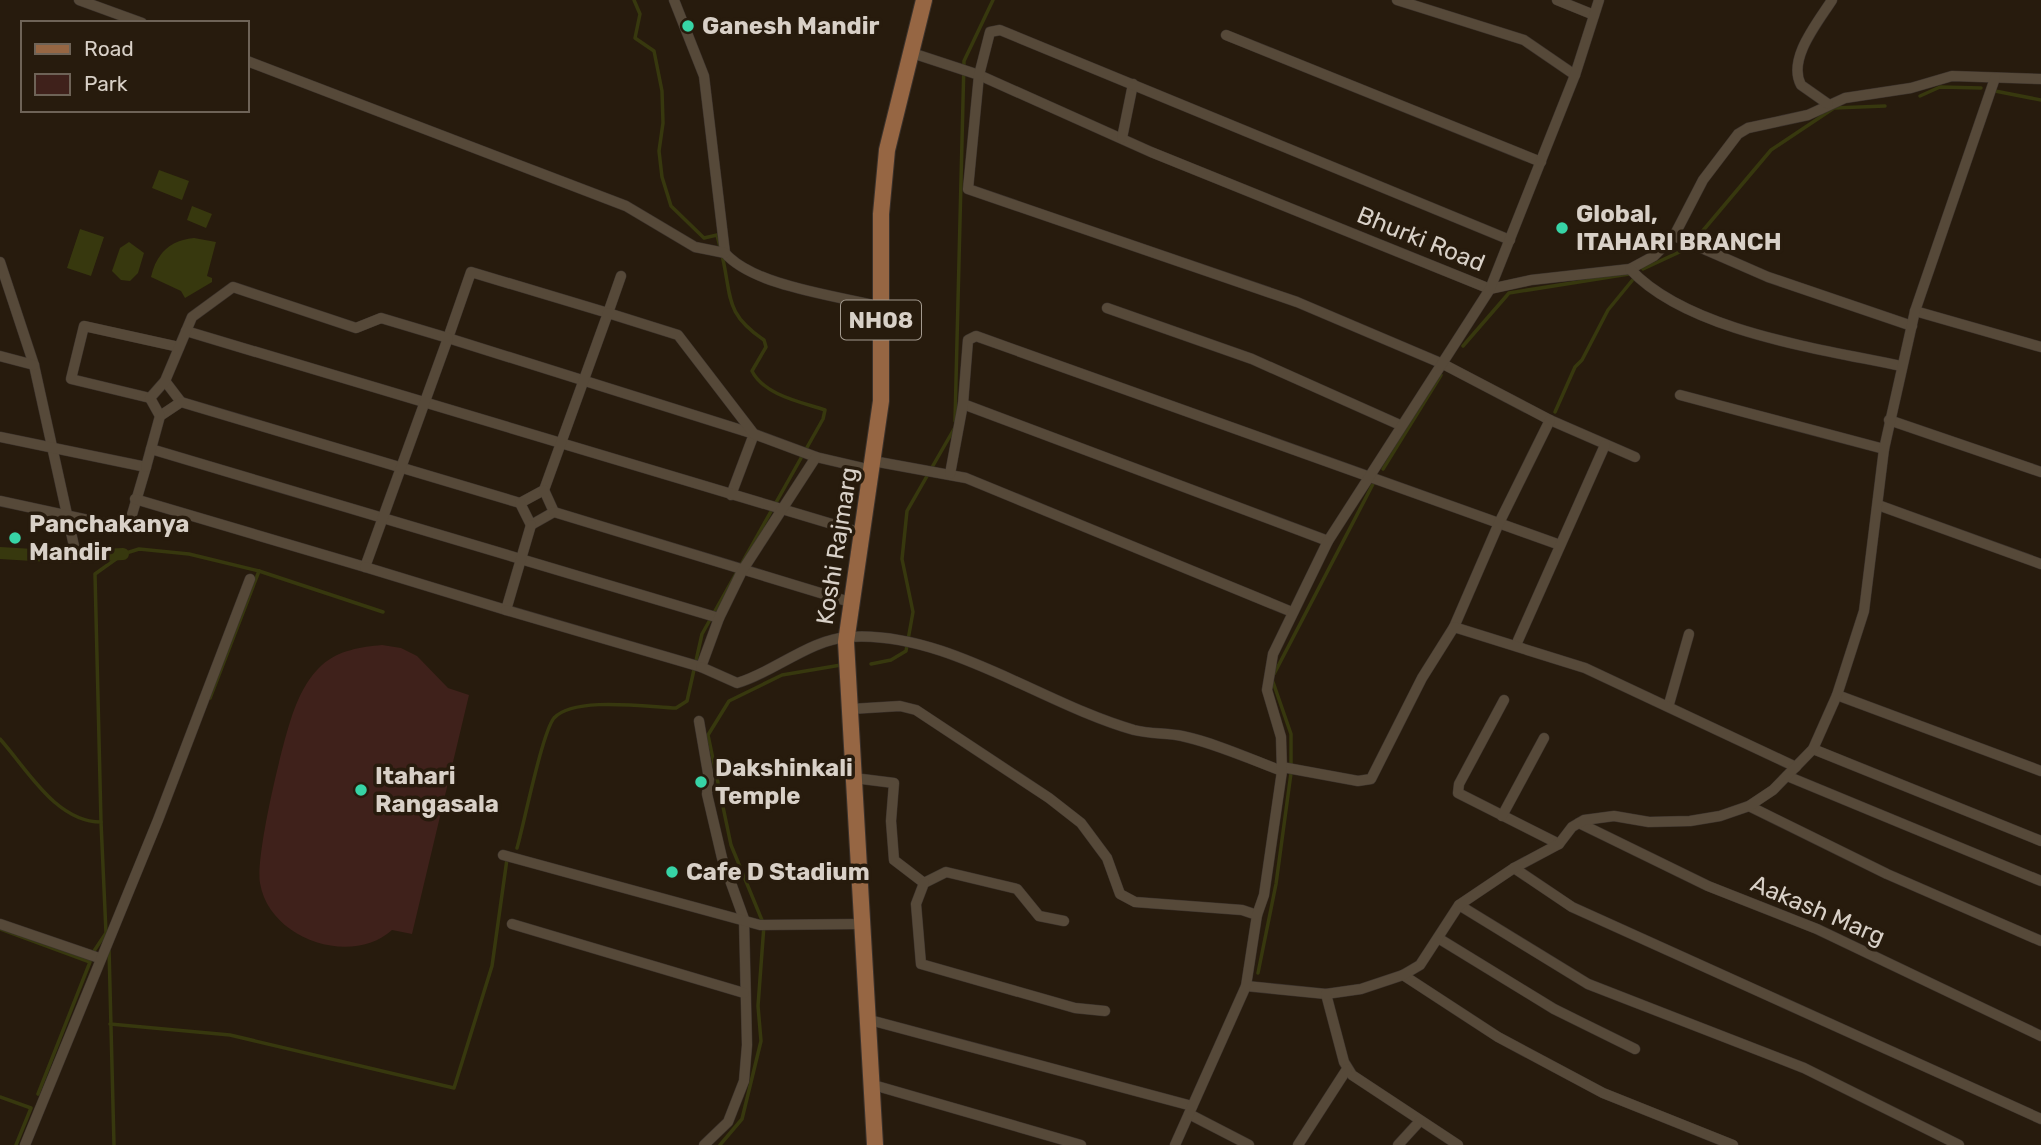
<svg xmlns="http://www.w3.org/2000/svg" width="2041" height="1145" viewBox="0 0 2041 1145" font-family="Rubik,sans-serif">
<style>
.green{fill:#3f211b}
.water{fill:#37380e}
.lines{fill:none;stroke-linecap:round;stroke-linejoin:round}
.stream{stroke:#37380e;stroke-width:3.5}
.canal{stroke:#37380e;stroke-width:12}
.street-casing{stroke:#3b322c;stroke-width:11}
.primary-casing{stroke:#3b322c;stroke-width:18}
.street{stroke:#564939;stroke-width:10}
.primary{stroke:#966643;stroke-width:16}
.poi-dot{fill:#37d4a6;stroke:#271b0d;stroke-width:2.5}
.labels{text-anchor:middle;stroke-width:7;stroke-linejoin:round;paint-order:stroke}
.shield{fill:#271b0d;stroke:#a39a8f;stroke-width:2}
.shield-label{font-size:23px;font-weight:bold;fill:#d8d0c7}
.poi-label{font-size:24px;font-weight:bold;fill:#d8d0c7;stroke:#271b0d;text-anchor:start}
.street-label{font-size:24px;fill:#d8d0c7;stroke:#271b0d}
</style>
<rect width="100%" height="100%" fill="#271b0d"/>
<!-- green -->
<path class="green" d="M 382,645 L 401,648 L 417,656 L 448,688 L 469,695 L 412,934 L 392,930 C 351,967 269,939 260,883 C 255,856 284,733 296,705 C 302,690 310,676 322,665 C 339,650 361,647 382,645 Z"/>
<!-- water -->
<g class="water">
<path d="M 159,170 L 189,181 L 182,200 L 152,188 Z"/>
<path d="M 192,206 L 212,214 L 206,228 L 187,220 Z"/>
<path d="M 80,229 L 104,237 L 91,276 L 67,268 Z"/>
<path d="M 194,238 L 216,242 L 207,276 L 212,278 L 212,282 L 185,298 L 181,291 L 151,277 C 156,254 170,240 194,238 Z"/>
<path d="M 129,242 L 144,253 L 138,273 L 130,281 L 121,280 L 112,271 L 120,248 Z"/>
</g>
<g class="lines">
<!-- stream -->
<g class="stream">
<path d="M 634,0 L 640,14 L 635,38 L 654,51 L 662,91 L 663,123 L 659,151 L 662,177 L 671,206 L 704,238 L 717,235 L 720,247"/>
<path d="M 1995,91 L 2041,100"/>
<path d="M 1920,96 L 1940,87 L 1981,88"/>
<path d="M 1695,240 L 1771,150 L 1834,108 L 1885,106"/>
<path d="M 1643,269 L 1688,248"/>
<path d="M 1463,346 L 1509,293 L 1629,274"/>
<path d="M 1555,412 L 1575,367 L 1582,360 L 1608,310 L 1635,277"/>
<path d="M 955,421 L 964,61 L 993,0"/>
<path d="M 1383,469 L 1441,375"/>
<path d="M 871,664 L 891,660 L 906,651 L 913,612 L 902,559 L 907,511 L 954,429"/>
<path d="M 1274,674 L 1373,484"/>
<path d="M 1273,682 L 1291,734 L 1291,764"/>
<path d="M 210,698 L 259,571"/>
<path d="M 0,739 C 27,769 56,822 101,822 L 106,933 L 94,951"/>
<path d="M 101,822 L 95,574 L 123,554 L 139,549 L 189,554 L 259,571 L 383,612"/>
<path d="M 517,848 C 524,824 542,733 554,718 C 574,696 648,707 676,708 L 687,701 L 702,634 L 823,419 L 825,410 C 801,402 764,395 752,371 L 766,347 L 764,340 C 724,313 732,297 722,255"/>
<path d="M 0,929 L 90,962 L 38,1094"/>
<path d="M 109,948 L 114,1145"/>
<path d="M 1258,973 L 1276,884 L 1291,773"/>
<path d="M 110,1024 L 230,1035 L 454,1088 L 492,966 L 507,859"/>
<path d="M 0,1097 L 31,1108 L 16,1145"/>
<path d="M 720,1145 L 742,1119 L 761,1041 L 758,1006 L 764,925 L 731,845 L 708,735 L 729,701 L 782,675 L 841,665"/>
</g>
<!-- canal -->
<path class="canal" d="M 0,553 L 66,557 L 123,554"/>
<!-- street casing -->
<g class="street-casing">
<g id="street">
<path d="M 79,0 L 142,23"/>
<path d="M 674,0 L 704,76 L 725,253 C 753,286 838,296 881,307"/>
<path d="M 1397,0 L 1524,40 L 1575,75"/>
<path d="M 1557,0 L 1594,15"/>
<path d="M 1226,35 L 1541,162"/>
<path d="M 909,52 L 979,75 L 1151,152 L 1490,289 L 1531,280 L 1630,269 L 1654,256 L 1674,236 L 1703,180 L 1738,134 L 1748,128 L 1808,115 L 1845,98 L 1911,88 L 1952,76 L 2041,79"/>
<path d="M 247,61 L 626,206 L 695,247 L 725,253"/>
<path d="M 1828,104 L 1801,85 C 1787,59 1818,22 1832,0"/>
<path d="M 1122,138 L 1133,84"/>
<path d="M 1674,236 L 1768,277 L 1912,326"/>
<path d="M 1510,240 L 1000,30 L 990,32 L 979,75 L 968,189 L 1297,302 L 1443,364 L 1550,420 L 1635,457"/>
<path d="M 0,262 L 34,365 L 74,546"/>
<path d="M 1630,269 C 1687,331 1821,349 1901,366"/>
<path d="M 621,276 L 608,313 L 471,272 L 448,338 L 754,434 L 731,495"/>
<path d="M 1107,308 L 1252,359 L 1400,425"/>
<path d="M 1915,311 L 2041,347"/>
<path d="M 186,331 L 862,533"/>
<path d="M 0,356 L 34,365"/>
<path d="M 165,381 L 181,402"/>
<path d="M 1680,395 L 1884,449"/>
<path d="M 150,398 L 71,379 L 84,326 L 179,347"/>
<path d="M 963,404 L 1328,541"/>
<path d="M 160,416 L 181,402 L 520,503 L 544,490 L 608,313 L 678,335 L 754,434 L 816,457 L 872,470"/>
<path d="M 1889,420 L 2041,472"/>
<path d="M 0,437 L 146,467 L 131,518 L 121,527 L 0,501"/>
<path d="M 151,449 L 719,618"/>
<path d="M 873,461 L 966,478 L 1292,612"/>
<path d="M 950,474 L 963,404 L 968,340 L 976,336 L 1560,545"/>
<path d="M 135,499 L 365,567 L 448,338 L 381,318 L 356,328 L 233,287 L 192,317 L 165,381 L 150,398 L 160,416 L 146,467"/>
<path d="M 520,503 L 531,525 L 554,512 L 544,490"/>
<path d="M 1878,505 L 2041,564"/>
<path d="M 554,512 L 850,602"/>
<path d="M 365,567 L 506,610 L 531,525"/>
<path d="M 506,610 L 701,667 L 719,618 L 742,571 L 816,457"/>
<path d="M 1454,627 L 1499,523 L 1550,420"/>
<path d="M 1516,645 L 1605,445"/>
<path d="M 701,667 L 737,683 C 773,673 810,639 849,637 C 945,630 1042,704 1134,730 C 1150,734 1166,733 1182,736 C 1215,743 1250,759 1282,771"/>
<path d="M 1837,695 L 2041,771"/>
<path d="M 1504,700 L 1459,784 L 1458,793 L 1559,844"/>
<path d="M 1669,704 L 1689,634"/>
<path d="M 851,709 L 900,706 L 916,710 L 1049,798 L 1081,823 L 1107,858 L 1120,894 L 1135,902 L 1242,910 L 1257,915"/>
<path d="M 699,721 L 709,779 L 707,794 L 722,858 L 744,919 L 747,1045 L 744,1081 L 728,1122 L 704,1145"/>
<path d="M 1813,749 L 2041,841"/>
<path d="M 1282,767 L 1358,781 L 1371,779 L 1422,678 L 1454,627 L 1585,668 L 1796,767"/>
<path d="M 1787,776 L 2041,881"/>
<path d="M 854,778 L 894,783 L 891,821 L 894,860 L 924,883 L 946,872 L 1017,889 L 1039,916 L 1064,921"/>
<path d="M 1749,806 L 1887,874 L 2041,941"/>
<path d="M 1502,816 L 1544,738"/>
<path d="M 1579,823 L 1708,886 L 1817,929 L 2041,1036"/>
<path d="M 503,855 L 760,925 L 860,924"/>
<path d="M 1514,868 L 1572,907 L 2041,1119"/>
<path d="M 924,883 L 916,904 L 921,964 L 1075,1008 L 1105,1011"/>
<path d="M 1459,905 L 1588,984 L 1804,1068 L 1959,1145"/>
<path d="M 0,924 L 99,958"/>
<path d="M 512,924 L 744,993"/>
<path d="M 1438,938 L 1554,1009 L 1635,1049"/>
<path d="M 1403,975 L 1498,1037 L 1603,1093 L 1733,1145"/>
<path d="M 1246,986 L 1326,994 L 1361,989 L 1403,975 L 1420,965 L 1459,905 L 1514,868 L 1559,844 L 1572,827 L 1584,820 L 1614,816 L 1649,822 L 1690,821 L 1720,816 L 1749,806 L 1773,790 L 1813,749 L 1837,695 L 1864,611 L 1884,449 L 1915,311 L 1995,78"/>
<path d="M 1326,994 L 1344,1062 L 1352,1075 L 1458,1145"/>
<path d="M 866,1019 L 1192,1106"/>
<path d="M 870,1084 L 1081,1145"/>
<path d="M 1189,1114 L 1249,1145"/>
<path d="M 25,1145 L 158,820 L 250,579"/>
<path d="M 1175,1145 L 1246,986 L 1257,915 L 1264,895 L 1282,771 L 1281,737 L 1267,690 L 1273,654 L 1328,541 L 1490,289 L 1575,75 L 1599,0"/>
<path d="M 1298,1145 L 1347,1069"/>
<path d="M 1398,1145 L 1419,1122"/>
</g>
</g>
<!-- primary casing -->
<g class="primary-casing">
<path id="primary" d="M 875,1145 L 846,642 L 881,401 L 881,214 L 887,150 L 924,0"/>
</g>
<!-- street -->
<use href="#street" class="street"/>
<!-- primary -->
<use href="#primary" class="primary"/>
</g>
<!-- markers -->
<g class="poi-dot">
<circle cx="688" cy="26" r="7"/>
<circle cx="1562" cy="228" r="7"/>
<circle cx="15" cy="538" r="7"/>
<circle cx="701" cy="782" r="7"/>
<circle cx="361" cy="790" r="7"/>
<circle cx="672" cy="872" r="7"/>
</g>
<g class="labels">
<!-- shield labels -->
<rect class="shield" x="841" y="300.5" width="80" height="39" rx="5"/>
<g class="shield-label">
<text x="881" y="328">NH08</text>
</g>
<!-- poi labels -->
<g class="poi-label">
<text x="702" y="34">Ganesh Mandir</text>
<text x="1576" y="222">Global,<tspan x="1576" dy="28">ITAHARI BRANCH</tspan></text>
<text x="29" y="532">Panchakanya<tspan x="29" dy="28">Mandir</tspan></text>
<text x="715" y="776">Dakshinkali<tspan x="715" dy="28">Temple</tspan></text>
<text x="375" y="784">Itahari<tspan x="375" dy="28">Rangasala</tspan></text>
<text x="686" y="880">Cafe D Stadium</text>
</g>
<!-- street labels -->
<g class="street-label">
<text transform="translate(1421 239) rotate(22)" y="8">Bhurki Road</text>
<text transform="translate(837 546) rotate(-81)" y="8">Koshi Rajmarg</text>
<text transform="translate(1818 910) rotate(23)" y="8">Aakash Marg</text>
</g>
</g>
<!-- legend -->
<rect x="21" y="21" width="228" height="91" fill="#271b0d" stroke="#6e6357" stroke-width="2"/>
<rect x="35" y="44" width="35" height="10" fill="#966643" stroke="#6e6357" stroke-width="2"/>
<text x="84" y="56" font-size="21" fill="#d8d0c7">Road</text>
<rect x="35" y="74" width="35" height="21" fill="#3f211b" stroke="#6e6357" stroke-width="2"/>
<text x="84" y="91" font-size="21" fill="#d8d0c7">Park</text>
</svg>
